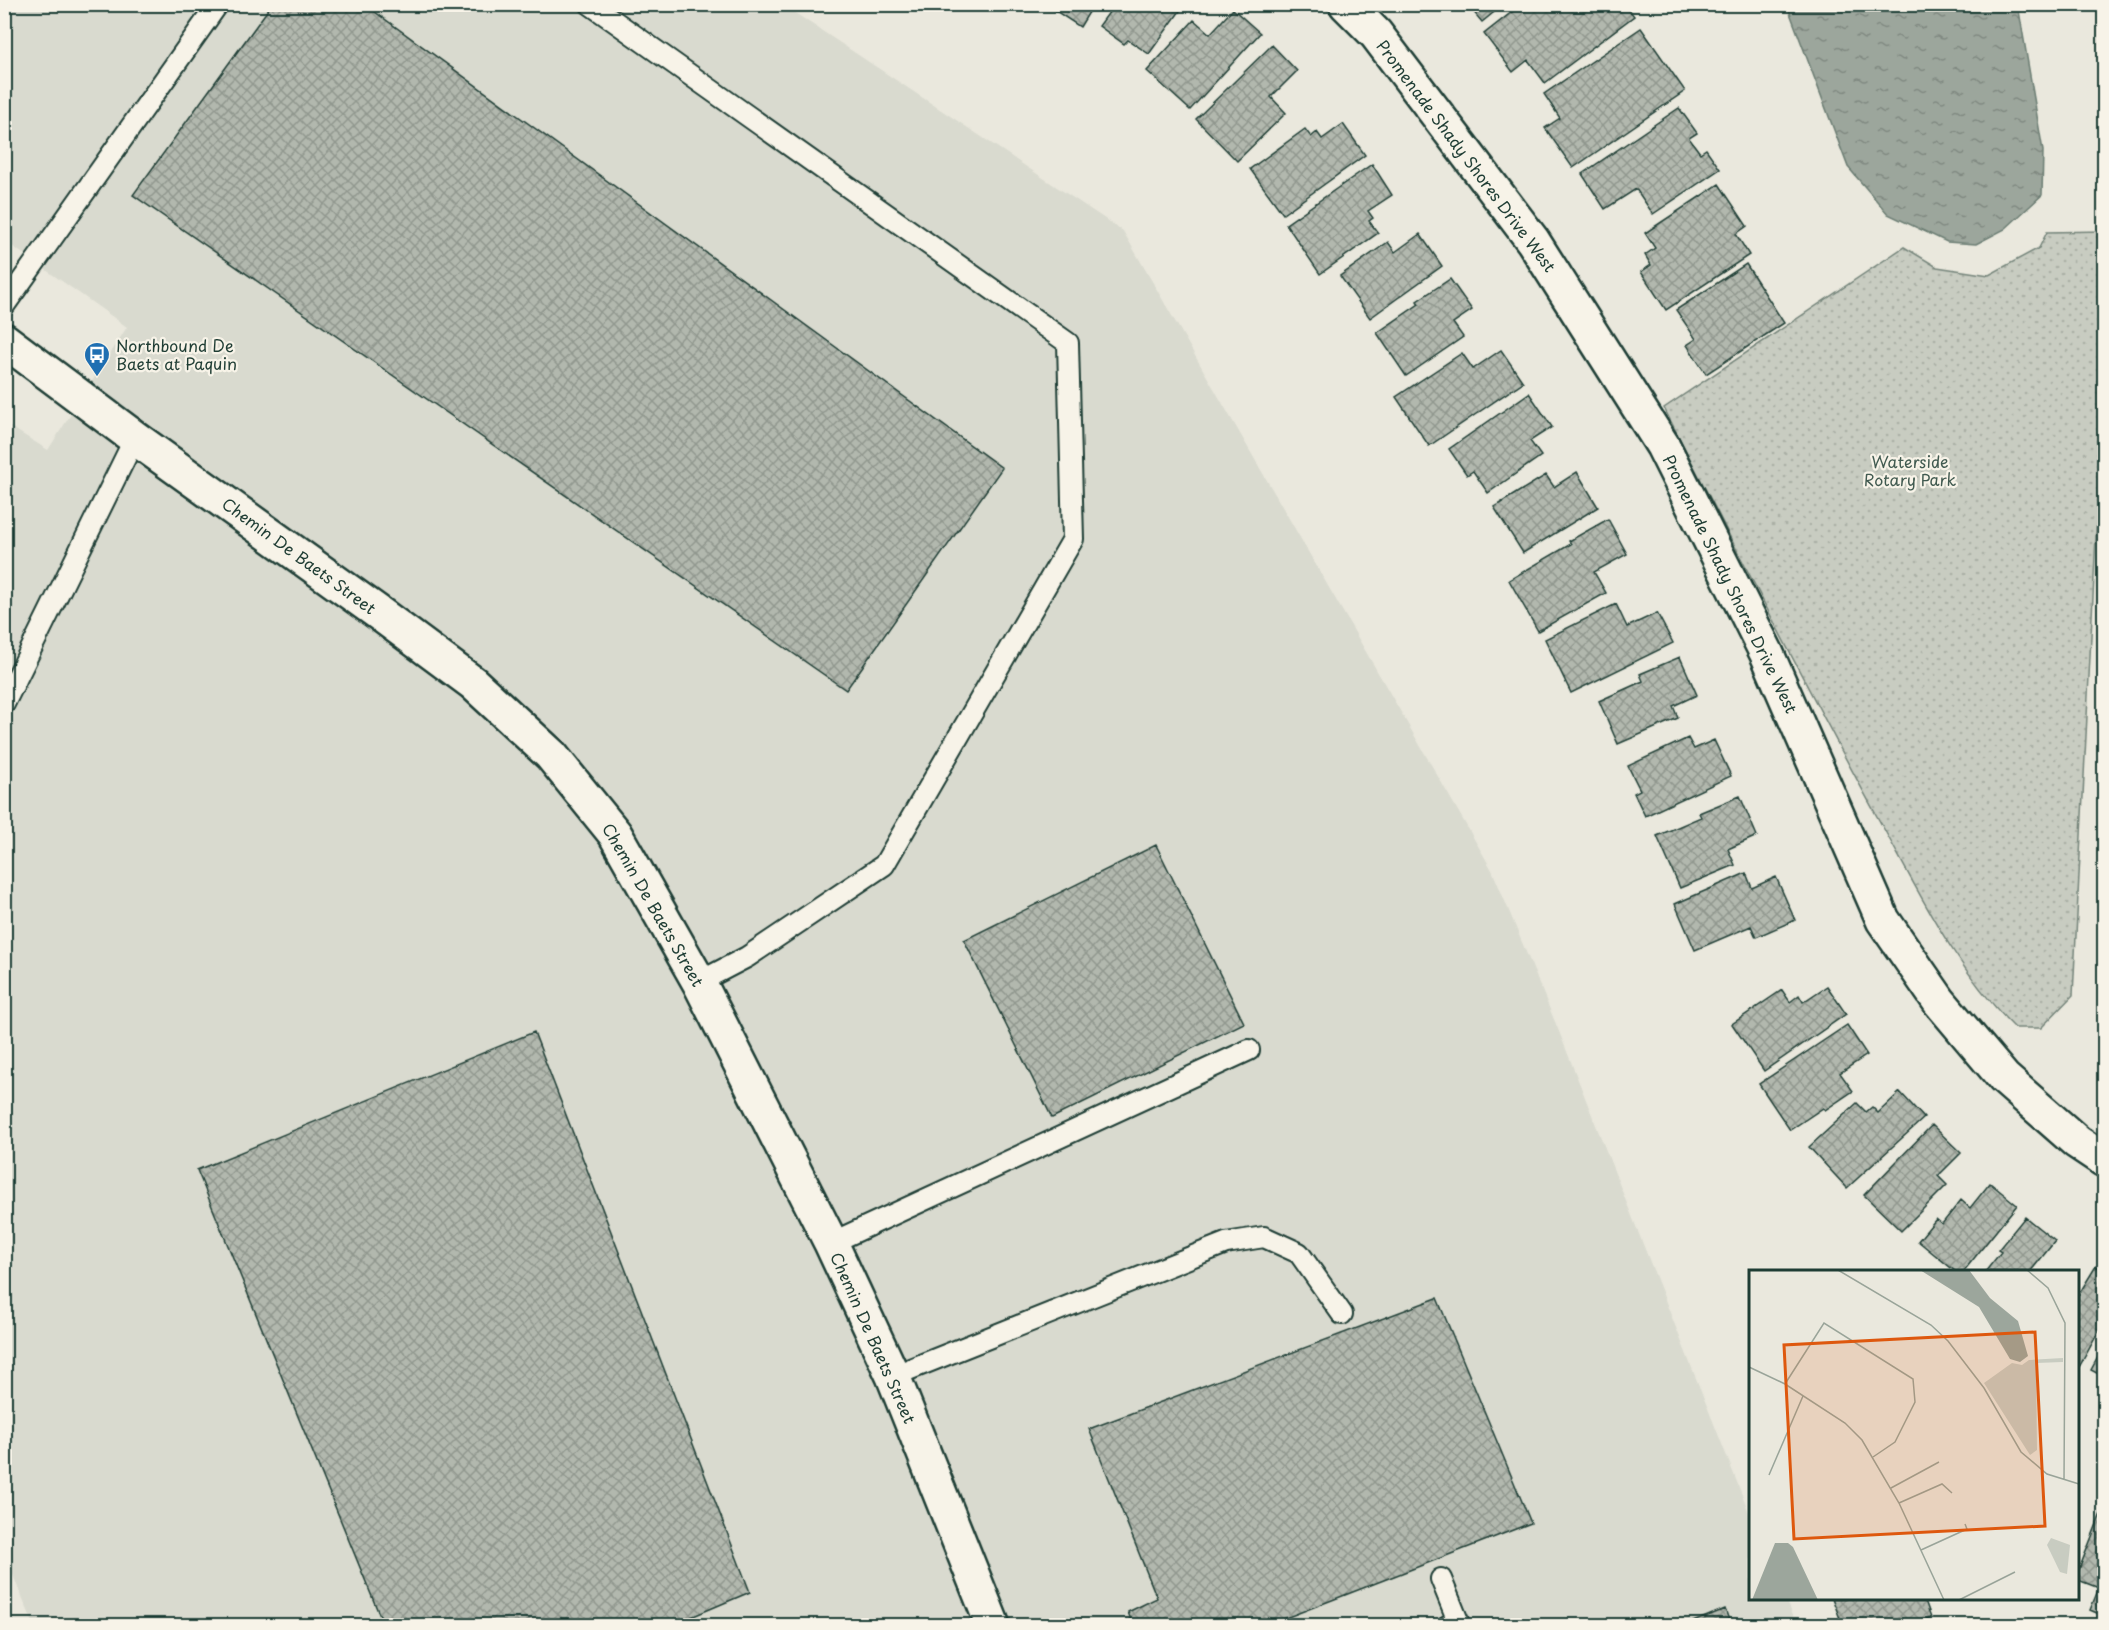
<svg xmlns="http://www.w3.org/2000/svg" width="2109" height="1630" font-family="'Playpen Sans',sans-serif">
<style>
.built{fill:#d9dacf}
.park{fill:url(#park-dots);stroke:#74847a;stroke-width:1.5}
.water{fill:url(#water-ripples);stroke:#6a7c72;stroke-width:1.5}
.building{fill:url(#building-cross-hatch);stroke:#1f3d34;stroke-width:1.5}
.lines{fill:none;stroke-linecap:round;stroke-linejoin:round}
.lane-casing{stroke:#1f3d34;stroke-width:24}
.street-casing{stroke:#1f3d34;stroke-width:38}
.lane{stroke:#f7f3e8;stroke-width:20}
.street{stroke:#f7f3e8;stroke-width:33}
.labels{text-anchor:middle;stroke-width:4.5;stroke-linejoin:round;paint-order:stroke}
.street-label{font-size:16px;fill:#1f3d34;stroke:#f7f3e8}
.poi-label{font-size:16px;fill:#1f3d34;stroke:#f7f3e8;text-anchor:start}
.park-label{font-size:16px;fill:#415a50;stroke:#f7f3e8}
.inset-road{fill:none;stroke:#99a499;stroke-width:1.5}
.view{fill:#de580e;fill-opacity:0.15;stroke:#de580e;stroke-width:3}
.inset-edge{fill:none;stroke:#1f3d34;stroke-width:3}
</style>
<defs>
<pattern id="park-dots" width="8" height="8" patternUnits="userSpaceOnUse" patternTransform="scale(1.5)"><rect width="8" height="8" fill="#c8ccc1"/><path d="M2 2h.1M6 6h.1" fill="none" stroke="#abb0a6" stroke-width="1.8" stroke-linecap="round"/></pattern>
<pattern id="water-ripples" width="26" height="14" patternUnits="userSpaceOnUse" patternTransform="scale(1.5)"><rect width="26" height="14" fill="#9ca69c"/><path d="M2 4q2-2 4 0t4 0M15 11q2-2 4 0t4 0" fill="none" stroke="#7f8880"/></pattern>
<pattern id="building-cross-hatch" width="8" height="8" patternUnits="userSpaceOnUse" patternTransform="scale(1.5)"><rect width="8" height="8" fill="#b2b8ae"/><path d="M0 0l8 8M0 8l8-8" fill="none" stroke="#90978e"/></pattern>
</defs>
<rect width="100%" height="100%" fill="#eae8dd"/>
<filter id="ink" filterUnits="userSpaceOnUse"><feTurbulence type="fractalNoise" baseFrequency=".0167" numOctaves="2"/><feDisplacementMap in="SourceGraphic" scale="12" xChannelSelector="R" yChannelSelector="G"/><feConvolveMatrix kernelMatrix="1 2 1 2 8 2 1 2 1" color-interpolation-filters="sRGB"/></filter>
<g filter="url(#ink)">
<path class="built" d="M5,5H783L1123,231L1492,870L1558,1029L1750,1515V1598L1785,1599L1796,1625H34L4,1554V423L48,450L127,327L5,241Z"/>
<path class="park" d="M2104,231V377L2073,995L2041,1028H2015C1955,969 1919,892 1879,820C1804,684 1735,546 1664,408L1904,247L1937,267L1989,275L2039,248L2047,232Z"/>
<path class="water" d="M1787,5H2018L2043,151L2042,195L2005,229L1976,244L1947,242L1888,214L1848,167Z"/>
<path class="building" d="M272,4H364L1002,468L846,690L133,195Z
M1045,4H1094L1080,27Z
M1115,4H1185L1149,54L1128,40L1124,44L1099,26Z
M1467,4H1504L1482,22Z
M1522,4H1625L1634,16L1545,83L1528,60L1513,72L1484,34Z
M1233,9L1260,33L1190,110L1147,71L1194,20L1210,34Z
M1641,28L1685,91L1573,168L1545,128L1560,118L1544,94Z
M1272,45L1297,71L1271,97L1286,113L1237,161L1196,119Z
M1679,108L1697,133L1689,138L1700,153L1706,149L1720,169L1653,214L1636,189L1605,209L1582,174Z
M1343,124L1365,155L1283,214L1250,169L1305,129L1311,137L1317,132L1322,139Z
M1372,164L1392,195L1368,211L1373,218L1369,221L1378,233L1320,274L1286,224Z
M1719,184L1747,226L1736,234L1749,255L1666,310L1641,272L1651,265L1645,255L1655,248L1645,233Z
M1420,234L1442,266L1370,318L1340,276L1388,242L1395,252Z
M1746,264L1784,323L1706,374L1687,345L1696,339L1676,310Z
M1450,279L1472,310L1453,323L1463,337L1406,376L1377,333L1419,304L1417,301Z
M1501,350L1523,382L1429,446L1396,397L1462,353L1473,369Z
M1529,393L1552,427L1530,441L1541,456L1488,493L1473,471L1467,475L1449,449Z
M1577,472L1598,507L1523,553L1494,507L1546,475L1554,487Z
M1608,519L1627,554L1594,572L1606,593L1538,631L1509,580L1571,544L1569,541Z
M1616,604L1627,627L1657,613L1673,643L1571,693L1545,639Z
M1680,657L1697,695L1673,706L1678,718L1618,744L1599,701L1643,681L1640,674Z
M1688,738L1694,749L1714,740L1731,776L1645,816L1634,793L1640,790L1628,766Z
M1740,796L1757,836L1728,849L1735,865L1680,888L1657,836L1701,817L1699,813Z
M1156,845L1244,1023L1052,1118L964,940Z
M1746,873L1752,888L1776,877L1795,920L1756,937L1751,926L1695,950L1675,904Z
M1827,986L1846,1014L1764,1071L1732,1024L1782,990L1790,1002L1799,995L1803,1002Z
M1847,1025L1867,1055L1840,1073L1853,1091L1825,1110L1823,1108L1790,1130L1759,1084Z
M534,1032L750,1592L670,1626H384L197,1170Z
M1900,1092L1924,1118L1847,1188L1809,1147L1857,1103L1866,1112L1872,1107L1878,1113Z
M1932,1125L1961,1153L1938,1176L1947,1185L1901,1231L1864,1195Z
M1990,1183L2017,1205L1963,1272H1956L1918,1241L1936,1219L1942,1224L1961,1200L1970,1208Z
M2025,1217L2055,1241L2030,1272H1985L2001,1252L1998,1250Z
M2096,1266L2104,1271V1322L2078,1369V1293L2079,1294Z
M1437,1298L1531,1523L1265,1626H1133L1128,1612L1157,1598L1089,1429Z
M2104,1346V1377L2091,1370Z
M2104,1506V1616L2090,1610L2099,1588L2078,1580V1572Z
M1832,1598H1924L1931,1617L1911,1626H1843Z
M1725,1609L1731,1626H1683Z"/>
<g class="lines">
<defs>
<path id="lane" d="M590,4L1068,343L1073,539L884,865L747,957L699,982
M4,306L218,4
M4,704L135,438
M831,1243L1249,1050
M893,1376L1226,1243L1264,1237L1299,1253L1342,1314
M1441,1579L1458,1621L1447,1626"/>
<path id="street" d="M1346,4L1376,34L1533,241L1663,446L1767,654L1883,920L1939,1001L2004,1078L2077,1142L2104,1160
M4,340L135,438L376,611L473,683L551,755L615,834L699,982L831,1243L893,1376L993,1626"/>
</defs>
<use href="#lane" class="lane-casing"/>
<use href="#street" class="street-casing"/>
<use href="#lane" class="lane"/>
<use href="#street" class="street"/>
</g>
</g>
<defs>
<symbol id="bus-pin" viewBox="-11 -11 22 30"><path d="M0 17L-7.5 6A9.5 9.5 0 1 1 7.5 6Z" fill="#1f6fb2" stroke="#f7f3e8"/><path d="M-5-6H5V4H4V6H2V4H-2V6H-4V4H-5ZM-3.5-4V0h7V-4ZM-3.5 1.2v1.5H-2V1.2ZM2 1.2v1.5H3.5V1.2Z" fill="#fff"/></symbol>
</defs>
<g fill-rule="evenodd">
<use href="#bus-pin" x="82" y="340" width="30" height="40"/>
</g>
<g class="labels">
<g class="street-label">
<text transform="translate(1466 156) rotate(53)" y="6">Promenade Shady Shores Drive West</text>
<text transform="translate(299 556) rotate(36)" y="6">Chemin De Baets Street</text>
<text transform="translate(1730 584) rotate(64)" y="6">Promenade Shady Shores Drive West</text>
<text transform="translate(653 905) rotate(60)" y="6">Chemin De Baets Street</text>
<text transform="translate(873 1338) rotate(66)" y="6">Chemin De Baets Street</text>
</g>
<g class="poi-label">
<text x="116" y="352">Northbound De<tspan x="116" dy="18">Baets at Paquin</tspan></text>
</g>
<g class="park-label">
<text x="1910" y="468">Waterside<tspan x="1910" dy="18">Rotary Park</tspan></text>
</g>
</g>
<g transform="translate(1749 1270)">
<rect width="330" height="330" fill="#eae8dd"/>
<path d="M302,268L321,275L318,304L311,302L298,275Z" fill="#c8ccc1"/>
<path d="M314,88V92L287,93L288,180L281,185L235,113L263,93L273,95L280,90Z" fill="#c8ccc1"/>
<path d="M171,0H220L241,28L269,51L279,86L271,92L261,89L230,37ZM26,273H39L44,277L69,330H3Z" fill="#9ca69c"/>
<path class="inset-road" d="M89,0L182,55L199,71L235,118L272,182L298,204L330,214M278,0L299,18L316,53L315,210M0,97L36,114L96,153L113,170L150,233L195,330M36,114L75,53L164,109L166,132L146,172L124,187M20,205L54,126M142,218L190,192M150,233L193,214L203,223M172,280L218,259L216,254M210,330L266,302"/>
<path class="view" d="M286,62L296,256L45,269L35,75Z"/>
<rect width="330" height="330" class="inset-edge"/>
</g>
<rect width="2109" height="1630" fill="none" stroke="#f7f3e8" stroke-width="24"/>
<rect x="12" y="12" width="2085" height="1606" fill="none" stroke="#1f3d34" stroke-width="2" filter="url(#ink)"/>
</svg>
